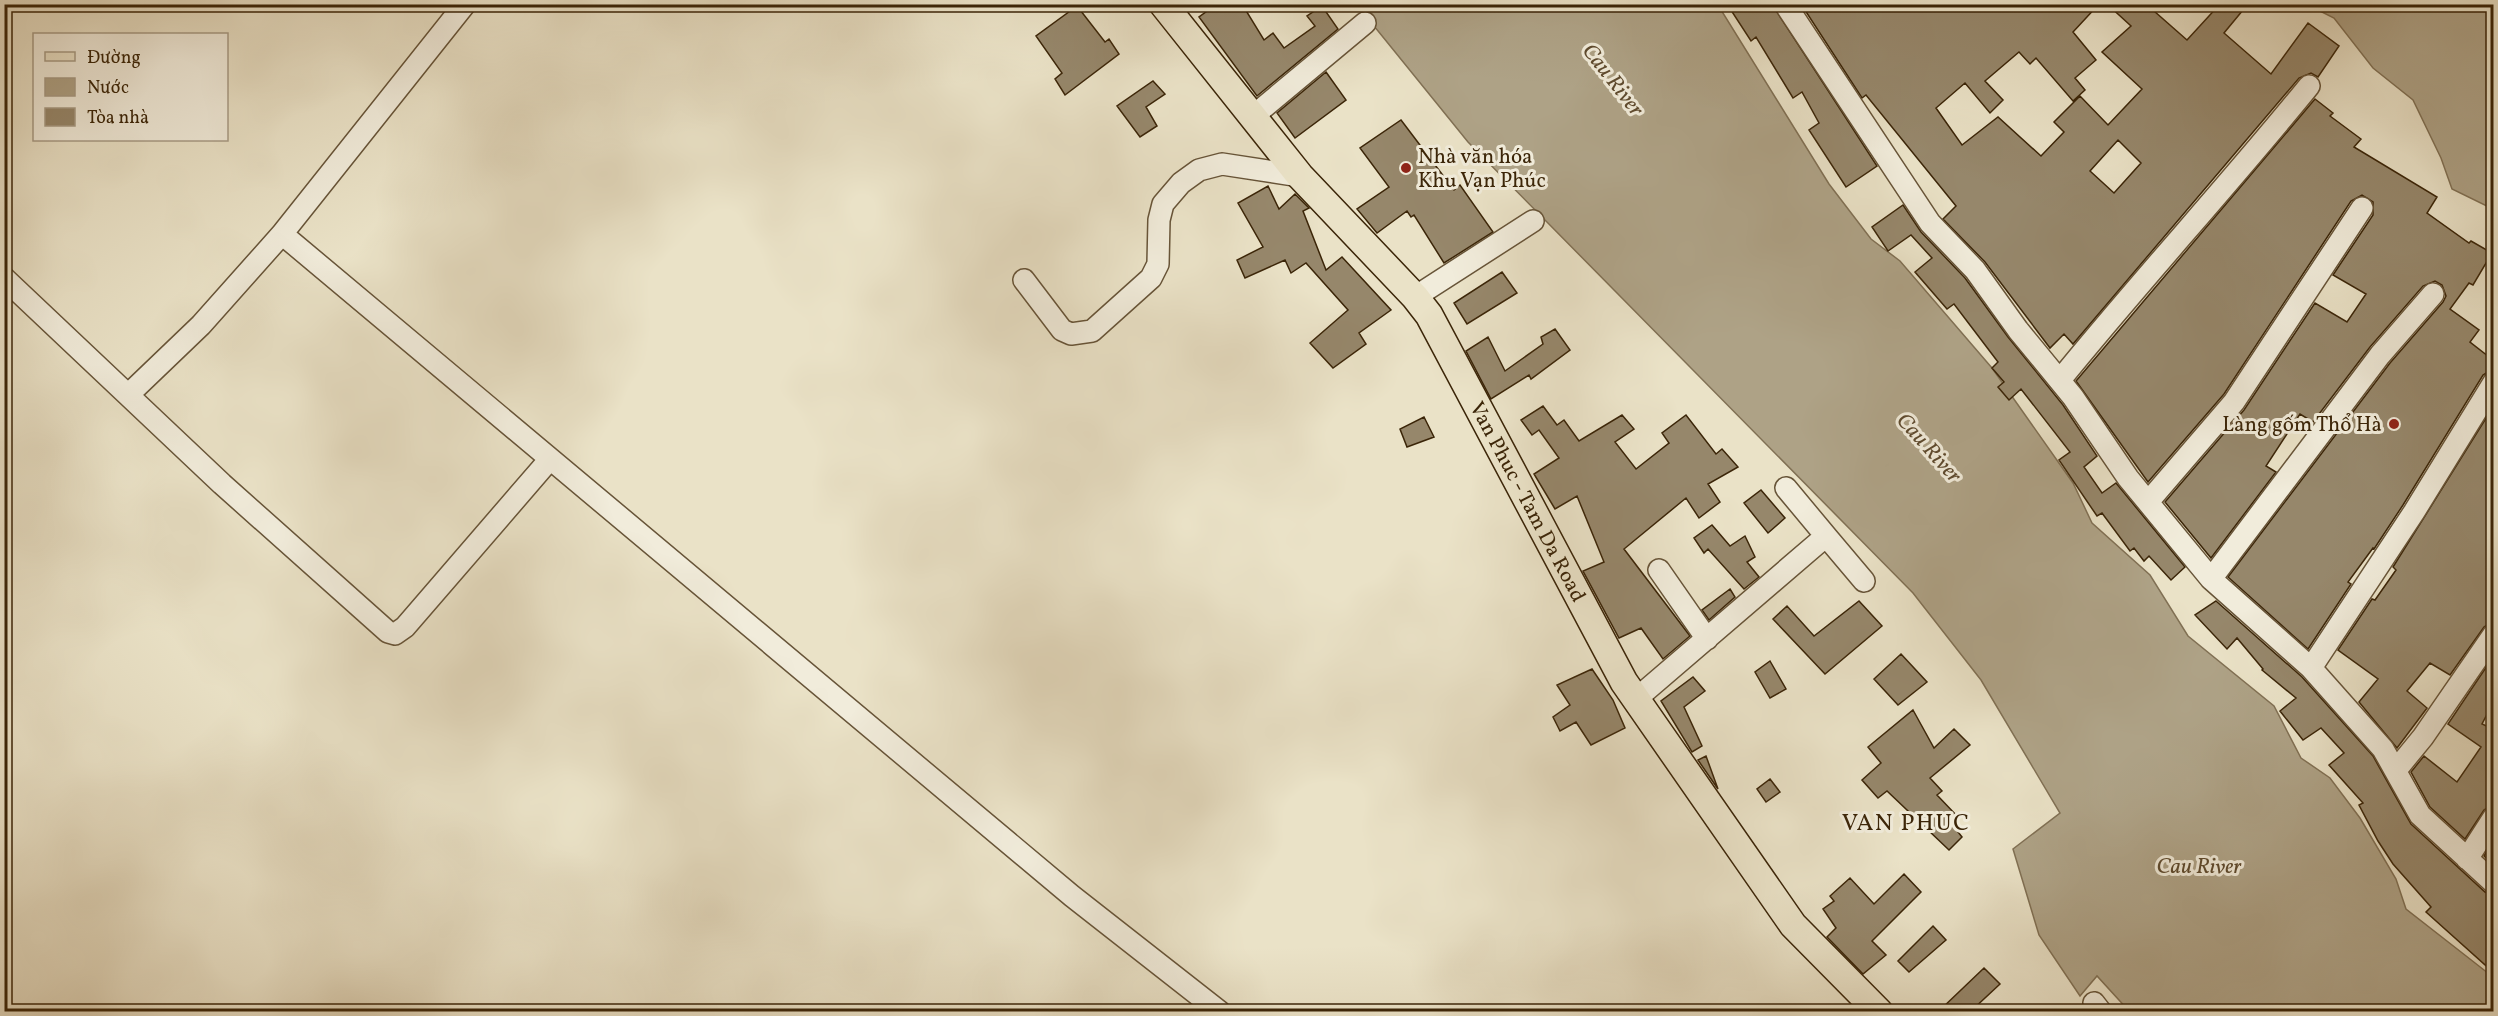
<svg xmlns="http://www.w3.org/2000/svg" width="2498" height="1016" font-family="Vollkorn,serif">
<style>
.water{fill:#aea286;stroke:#807054;stroke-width:1.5}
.building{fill:#96876b;stroke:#3b2508;stroke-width:1.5;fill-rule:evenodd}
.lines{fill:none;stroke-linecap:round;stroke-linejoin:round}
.minor-casing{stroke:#675438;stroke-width:24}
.major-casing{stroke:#3b2508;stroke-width:30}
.minor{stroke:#f1ecdb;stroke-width:21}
.major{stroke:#eae2c7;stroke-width:27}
.poi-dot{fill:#8f2418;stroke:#f1ecdb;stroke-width:2}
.labels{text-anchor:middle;stroke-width:6;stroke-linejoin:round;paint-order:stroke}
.poi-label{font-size:21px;fill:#3b2508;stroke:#f1ecdb;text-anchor:start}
.street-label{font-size:21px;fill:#3b2508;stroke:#f1ecdb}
.water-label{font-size:22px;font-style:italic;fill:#5e4a2e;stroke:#f1ecdb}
.quarter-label{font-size:24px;letter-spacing:1.5px;fill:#3b2508;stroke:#f1ecdb}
</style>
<rect width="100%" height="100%" fill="#eae2c7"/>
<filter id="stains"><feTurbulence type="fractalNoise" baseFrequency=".00333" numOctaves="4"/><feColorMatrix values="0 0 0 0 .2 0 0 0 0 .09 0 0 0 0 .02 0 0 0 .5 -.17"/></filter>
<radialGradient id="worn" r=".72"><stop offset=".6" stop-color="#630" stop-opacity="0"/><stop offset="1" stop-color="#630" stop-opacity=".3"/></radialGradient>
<path class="water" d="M1357,5H1718L1829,184L1871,239L1900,261L1992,368L2073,483L2092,523L2150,575L2188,636L2274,706L2301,758L2330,778L2360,818L2396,879L2406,909L2493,977V1011H2129L2097,976L2080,996L2039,935L2013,849L2060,813L1981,680L1913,593L1468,142Z
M2308,5H2493V218L2489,207L2452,189L2441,158L2413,100L2373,68L2334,18Z"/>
<path class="building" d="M1217,4H1242L1264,40L1273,33L1284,48L1315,26L1307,16L1322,6L1338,29L1257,96L1199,17Z
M1727,4H1772L1877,166L1846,187L1809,130L1819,123L1802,92L1793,98L1756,37L1751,41Z
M1801,4H2099L2073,32L2096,60L2075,78L2085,90L2073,101L2036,58L2030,64L2019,52L1985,81L2003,100L1990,113L1965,83L1936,108L1962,145L1998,117L2041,156L2064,132L2054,122L2080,96L2108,125L2142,89L2102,52L2131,26L2107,4H2146L2187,40L2220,4H2248L2224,33L2271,74L2308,23L2339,46L2318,77L2311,73L2299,78L2073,344L2064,334L2050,348L1985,262L1943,219L1956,206L1866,95L1862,98ZM2118,140L2141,163L2114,193L2090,171Z
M1077,6L1105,42L1109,39L1119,54L1065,95L1055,79L1062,73L1036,36Z
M1326,72L1346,100L1295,138L1277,113Z
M1153,81L1165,94L1146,107L1157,126L1140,137L1117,106Z
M2315,99L2333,113L2330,116L2361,139L2354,147L2437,197L2427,213L2469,243L2471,241L2492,253L2473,285L2469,283L2450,309L2479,330L2470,342L2493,360V369L2483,375L2403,505L2374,549L2373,548L2348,582L2351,584L2308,649L2228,577L2390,363L2443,302L2446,296L2442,285L2435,281L2423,286L2370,347L2313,422L2300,414L2266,466L2276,472L2211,558L2165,502L2244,410L2315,303L2347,322L2366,294L2333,275L2373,215V202L2362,195L2351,201L2224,394L2148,482L2076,381Z
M1401,120L1454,190L1460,185L1493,232L1444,263L1414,215L1411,217L1407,211L1377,233L1357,209L1389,187L1360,148Z
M1268,186L1279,209L1295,194L1309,208L1303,211L1326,270L1342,257L1391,310L1359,333L1366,344L1333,368L1310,343L1348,310L1306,263L1291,273L1285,260L1245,278L1237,260L1263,247L1238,203Z
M1903,205L1921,232L1965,278L2008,337L2063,405L2097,456L2084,467L2102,493L2116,483L2185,567L2171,580L2149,556L2144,561L2134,548L2130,551L2102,513L2097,516L2059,460L2070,452L2021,389L2009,400L1998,387L2004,382L1992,368L1998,362L1954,304L1947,309L1915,272L1932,258L1911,235L1888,251L1872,227Z
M1502,272L1517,293L1467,324L1454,303Z
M1555,329L1570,350L1531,379L1529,375L1491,399L1466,351L1488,337L1505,371L1543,344L1541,337Z
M1543,406L1557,425L1564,420L1579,441L1622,415L1634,429L1615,442L1636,469L1669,443L1662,433L1686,415L1716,454L1722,449L1738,467L1708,484L1720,502L1699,518L1686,498L1624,549L1690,636L1663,659L1641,628L1619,638L1583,571L1604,562L1577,496L1555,509L1534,474L1559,458L1539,430L1532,435L1521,420Z
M2493,407V621L2484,627L2450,675L2430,663L2407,691L2427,708L2397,748L2359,702L2378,679L2338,650L2372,599L2375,600L2396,570L2393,567Z
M1424,417L1434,437L1407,447L1400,429Z
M1761,490L1785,518L1768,533L1744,503Z
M1712,525L1730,546L1745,536L1755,557L1747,562L1759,577L1744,589L1708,549L1704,553L1694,538Z
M1730,589L1735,597L1709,620L1702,610Z
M1859,601L1882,626L1825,674L1773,619L1787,606L1814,636Z
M2216,601L2302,677L2373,756L2411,824L2485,892L2493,895V972L2426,912L2431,907L2393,864L2378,841L2359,805L2363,803L2329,765L2344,753L2321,728L2303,740L2280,711L2296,698L2262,670L2263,669L2237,638L2227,649L2195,615Z
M1901,654L1927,682L1898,705L1874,679Z
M2493,657V703L2482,724L2493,729V804L2484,810L2465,839L2430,807L2411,772L2424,756L2457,782L2481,747L2448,724Z
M1770,661L1786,689L1770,698L1755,672Z
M1592,669L1613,700L1625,728L1591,745L1576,722L1560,731L1553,717L1570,705L1557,685Z
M1693,677L1705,691L1684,707L1702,746L1692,752L1661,701Z
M1913,710L1934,748L1954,729L1970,745L1930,778L1942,791L1937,795L1959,818L1954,827L1962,837L1949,850L1887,791L1878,798L1862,780L1881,763L1868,747Z
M1706,756L1718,789L1698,760Z
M1770,779L1780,792L1766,802L1757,789Z
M2493,841V865L2484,856Z
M1904,874L1921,892L1872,941L1886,955L1863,974L1827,937L1836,928L1823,909L1834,901L1830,896L1850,878L1874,904Z
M1933,926L1946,940L1909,972L1898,961Z
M1984,968L2000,984L1971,1011H1939Z"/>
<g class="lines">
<defs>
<path id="minor" d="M465,4L282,234L1072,896L1220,1012
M1785,4L1930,223L1975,270L2018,330L2073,397L2128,478L2211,579L2311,668
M1252,117L1365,23
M4,278L222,484L388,632L395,634L405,627L550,459
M1024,280L1062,330L1071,334L1092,331L1151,278L1158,264L1159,220L1163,204L1181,183L1199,170L1222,164L1300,176
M1415,297L1533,221
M2060,380C2141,280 2228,186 2309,86
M2494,382L2414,512L2311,668L2383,749L2420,815L2494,883
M128,395L201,325L282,234
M2148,502L2234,402L2362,208
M1826,536L1864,581
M1659,570L1707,639
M2211,579L2380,355L2433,294
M1636,699L1826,536L1786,488
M2396,770L2423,737L2494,634
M2467,859L2494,817
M2094,1003L2101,1012"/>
<g id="major">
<path id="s1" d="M1163,4L1300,176L1415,297L1429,315L1624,682L1793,925L1879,1012"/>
</g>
</defs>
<use href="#minor" class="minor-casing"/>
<use href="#major" class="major-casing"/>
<use href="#minor" class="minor"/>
<use href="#major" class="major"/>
</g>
<g class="poi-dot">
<circle cx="1406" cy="168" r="6"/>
<circle cx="2394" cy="424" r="6"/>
</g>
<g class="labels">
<g class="poi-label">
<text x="1418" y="163">Nhà văn hóa<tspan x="1418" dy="24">Khu Vạn Phúc</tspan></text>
<text x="2382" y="431" text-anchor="end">Làng gốm Thổ Hà</text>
</g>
<g class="street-label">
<text dy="7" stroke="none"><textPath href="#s1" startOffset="621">Van Phuc - Tam Da Road</textPath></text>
</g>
<g class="water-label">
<text transform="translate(1614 79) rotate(52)" y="8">Cau River</text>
<text transform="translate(1930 447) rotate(48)" y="8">Cau River</text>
<text x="2199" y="873">Cau River</text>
</g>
<g class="quarter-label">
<text x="1906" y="830">VAN PHUC</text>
</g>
</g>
<rect width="2498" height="1016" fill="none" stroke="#eae2c7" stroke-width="24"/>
<rect x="6" y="6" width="2486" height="1004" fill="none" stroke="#3b2508" stroke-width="3"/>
<rect x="12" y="12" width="2474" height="992" fill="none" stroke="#3b2508" stroke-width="1.5"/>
<rect x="33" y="33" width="195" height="108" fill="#f1ecdb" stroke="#a89c87" stroke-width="1.5"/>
<rect x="45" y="52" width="30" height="9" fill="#eae2c7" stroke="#a89c87" stroke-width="1.5"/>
<text x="87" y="63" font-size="18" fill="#3b2508">Đường</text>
<rect x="45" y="78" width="30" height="18" fill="#aea286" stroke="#a89c87" stroke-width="1.5"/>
<text x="87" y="93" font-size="18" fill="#3b2508">Nước</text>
<rect x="45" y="108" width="30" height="18" fill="#96876b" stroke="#a89c87" stroke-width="1.5"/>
<text x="87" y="123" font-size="18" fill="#3b2508">Tòa nhà</text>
<rect width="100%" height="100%" filter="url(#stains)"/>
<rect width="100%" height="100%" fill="url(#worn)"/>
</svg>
